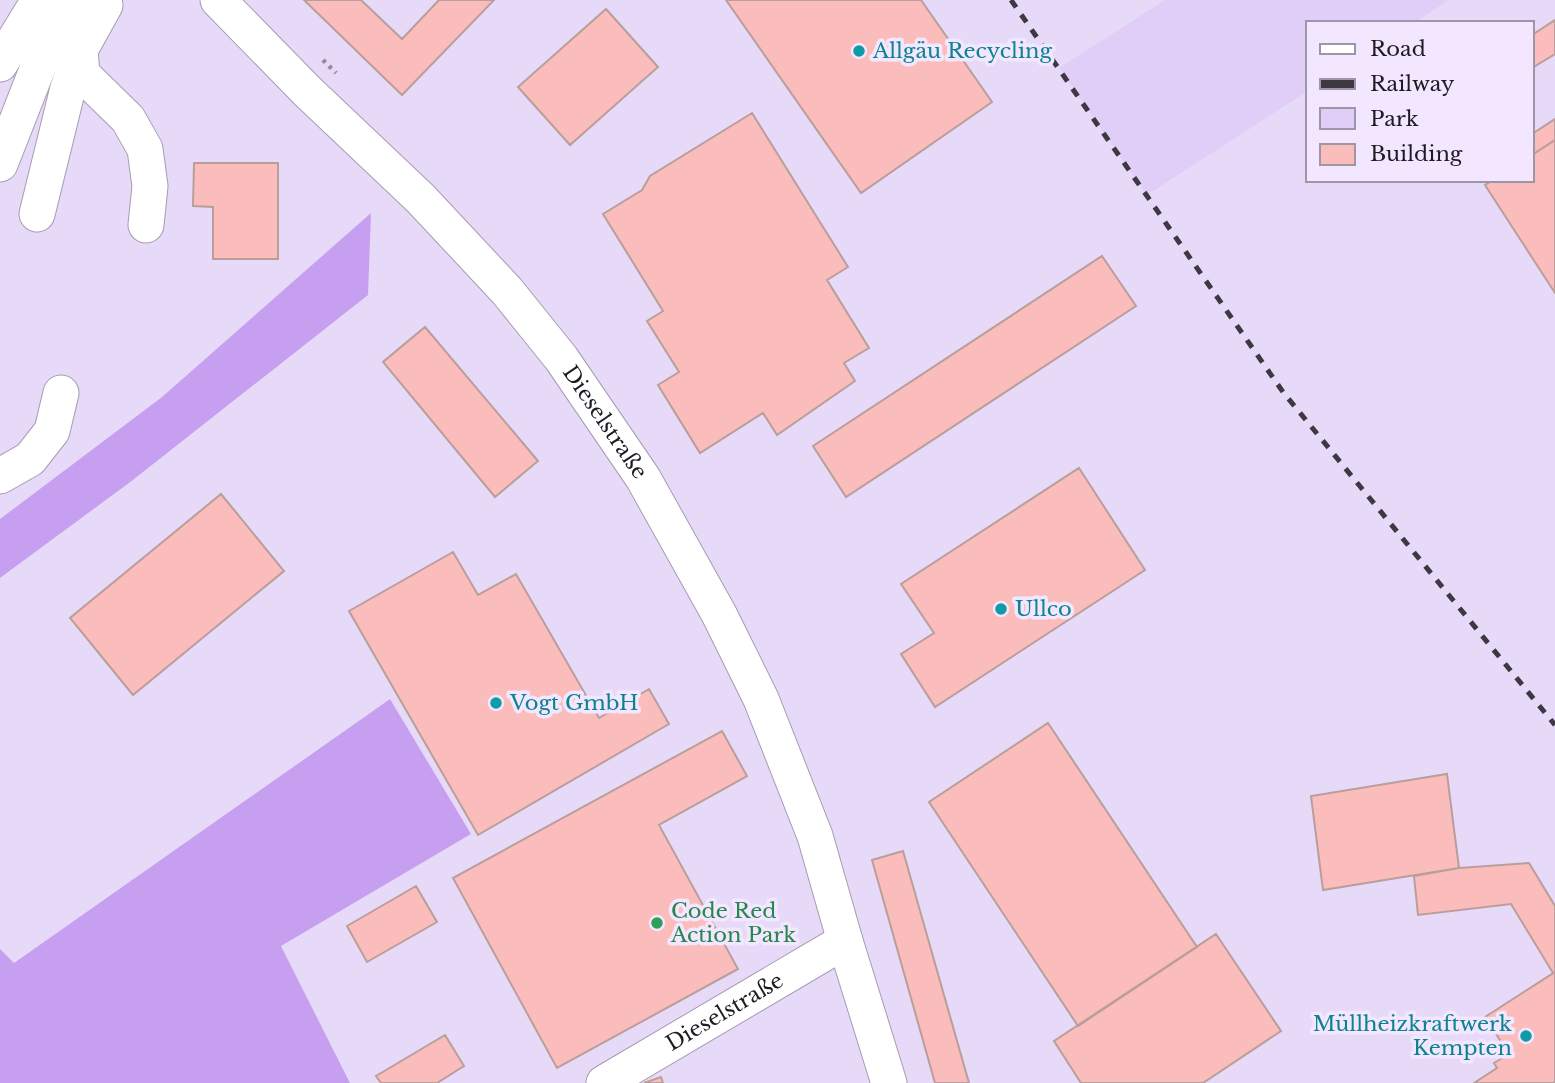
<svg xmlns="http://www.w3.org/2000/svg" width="1555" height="1083" font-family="'Libre Baskerville',serif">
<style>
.built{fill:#e7daf8;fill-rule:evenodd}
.green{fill:#e1cef8}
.forest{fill:#c79ff1}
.building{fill:#fbbdbb;stroke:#b99e9c;stroke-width:2}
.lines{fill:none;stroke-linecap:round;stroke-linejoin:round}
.minor-casing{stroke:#a69cb1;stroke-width:37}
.path{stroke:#938c9c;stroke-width:4.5;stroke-dasharray:3.5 5;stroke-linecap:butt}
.minor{stroke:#fff;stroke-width:35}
.rail{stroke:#3d3842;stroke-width:5;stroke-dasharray:9 9;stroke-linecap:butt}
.culture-dot{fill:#0f9aa8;stroke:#f2e7ff;stroke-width:2.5}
.leisure-dot{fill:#2e9e5b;stroke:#f2e7ff;stroke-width:2.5}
.labels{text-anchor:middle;stroke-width:7;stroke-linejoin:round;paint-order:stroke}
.culture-label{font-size:21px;fill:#0d838f;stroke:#f2e7ff;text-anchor:start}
.street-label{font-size:21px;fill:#1f1b23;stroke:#f2e7ff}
.leisure-label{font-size:21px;fill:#27864d;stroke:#f2e7ff;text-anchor:start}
</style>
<rect width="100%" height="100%" fill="#f2e7ff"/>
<path class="built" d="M0,0H1555V1083H350L281,946L471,834L390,699L13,964L0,949V578L129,483L371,214L162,397L0,519ZM1308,23H1532V180H1308Z"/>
<path class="green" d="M1165,0H1449L1414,23H1308V91L1147,195L1059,68Z"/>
<path class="forest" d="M371,213L368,295L129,483L0,578V519L162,397Z
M390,699L471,834L281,946L350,1083H0V949L14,963Z"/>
<path class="building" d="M304,0H361L402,39L439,0H494L402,95Z
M726,0H921L992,102L861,193Z
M606,9L658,67L570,145L518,87Z
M1555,20V54L1532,68V35Z
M752,113L848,267L827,280L869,348L844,363L855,381L777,435L763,413L700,453L658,385L679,372L647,321L663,311L603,214L642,190L650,176Z
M1555,119V140L1532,155V134Z
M1555,140V293L1485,185L1493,180H1532V155Z
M194,163H278V259H213V207L193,206Z
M1102,256L1136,306L846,497L813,446Z
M425,327L538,461L495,497L383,362Z
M1079,468L1145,570L935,707L901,654L934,633L901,584Z
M221,494L284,571L133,695L70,618Z
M453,552L478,595L516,574L599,718L649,689L669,724L478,835L349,611Z
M1048,723L1197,947L1078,1026L929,802Z
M722,731L747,776L659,825L738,969L557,1068L453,878Z
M1447,774L1459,868L1323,890L1311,796Z
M903,851L969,1083H935L872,860Z
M1529,863L1555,906V972L1553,973L1511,904L1418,915L1414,876L1459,868Z
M416,886L437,922L367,962L347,926Z
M1216,934L1281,1031L1203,1083H1081L1054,1041Z
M1555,972V1083H1474L1497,1068L1494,1063L1509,1054L1485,1017Z
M445,1035L464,1066L437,1083H381L376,1076Z
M661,1077L663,1083H644Z"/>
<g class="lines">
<defs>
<g id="minor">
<path id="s1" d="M218,0L307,91L421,199L507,291L561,358L643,478L719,614L761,699L815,836L845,941L889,1083"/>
<path d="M105,5L80,50L82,74L128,119L145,149L150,186L146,225"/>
<path d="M0,64L39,0"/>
<path d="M0,164L51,34L72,0"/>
<path d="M37,214L68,88L80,50"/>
<path d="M0,476L30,459L52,431L61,393"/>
<path id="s2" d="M604,1083L845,941"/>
</g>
</defs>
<use href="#minor" class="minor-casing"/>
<path class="path" d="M323,60L336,73"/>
<use href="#minor" class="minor"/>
<path class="rail" d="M1011,0L1283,392L1555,725"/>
</g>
<g class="culture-dot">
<circle cx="859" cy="51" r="7"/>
<circle cx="1001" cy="609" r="7"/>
<circle cx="496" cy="703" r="7"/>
<circle cx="1526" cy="1036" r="7"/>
</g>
<circle class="leisure-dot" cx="657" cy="923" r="7"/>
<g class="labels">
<g class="culture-label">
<text x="873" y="58">Allgäu Recycling</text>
<text x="1015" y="616">Ullco</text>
<text x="510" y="710">Vogt GmbH</text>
<text x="1512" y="1031" text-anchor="end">Müllheizkraftwerk<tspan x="1512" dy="24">Kempten</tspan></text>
</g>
<g class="street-label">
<text dy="7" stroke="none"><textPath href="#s1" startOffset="574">Dieselstraße</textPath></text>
<text dy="7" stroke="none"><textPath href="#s2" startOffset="140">Dieselstraße</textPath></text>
</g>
<g class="leisure-label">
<text x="671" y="918">Code Red<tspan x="671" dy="24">Action Park</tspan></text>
</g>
</g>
<rect x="1306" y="21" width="228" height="161" fill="#f2e7ff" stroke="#9e95a7" stroke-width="2"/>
<rect x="1320" y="44" width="35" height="10" fill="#ffffff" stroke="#9e95a7" stroke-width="2"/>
<text x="1370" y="56" font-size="21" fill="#1f1b23">Road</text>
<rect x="1320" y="79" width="35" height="10" fill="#3d3842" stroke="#9e95a7" stroke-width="2"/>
<text x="1370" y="91" font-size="21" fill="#1f1b23">Railway</text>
<rect x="1320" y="108" width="35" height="21" fill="#e1cef8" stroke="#9e95a7" stroke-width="2"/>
<text x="1370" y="126" font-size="21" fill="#1f1b23">Park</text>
<rect x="1320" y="144" width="35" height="21" fill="#fbbdbb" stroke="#9e95a7" stroke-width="2"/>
<text x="1370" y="161" font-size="21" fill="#1f1b23">Building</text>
</svg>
